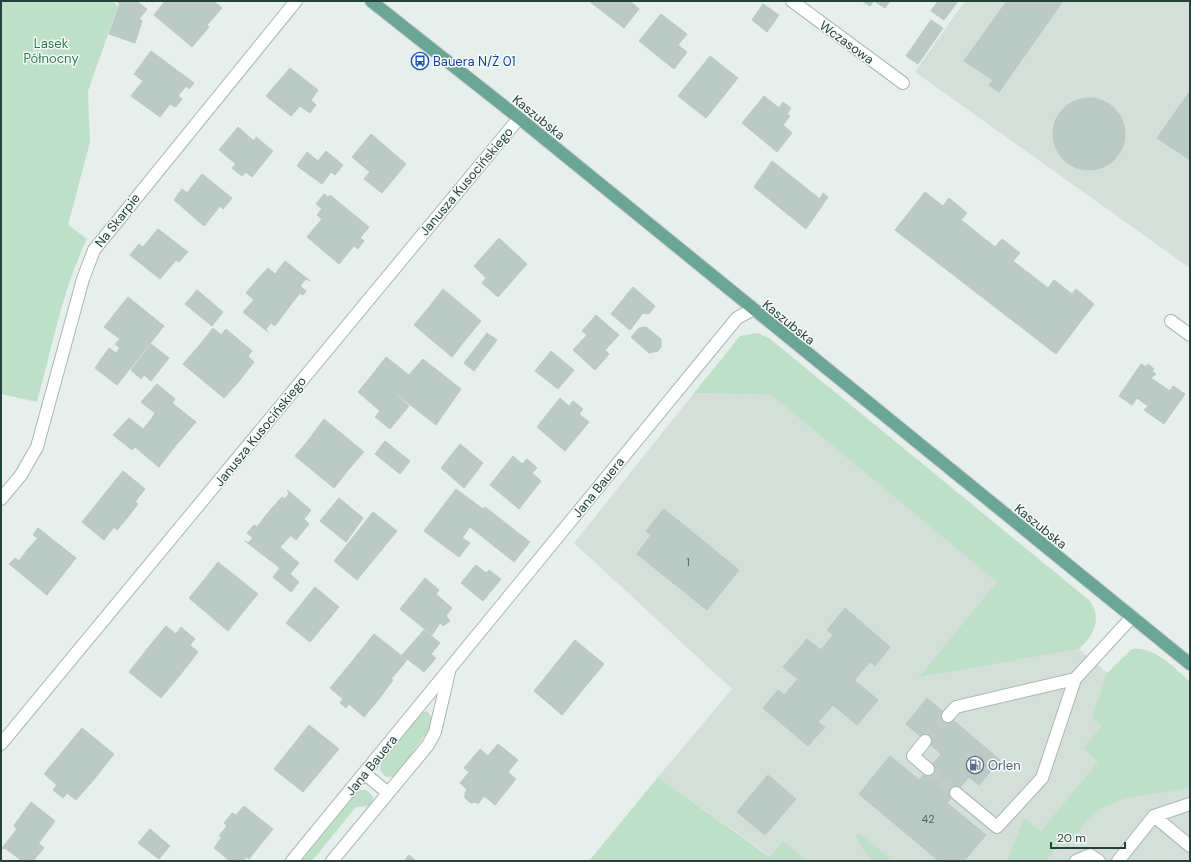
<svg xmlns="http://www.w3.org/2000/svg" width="1191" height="862" font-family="'DM Sans',sans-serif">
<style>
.built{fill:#d4dfda}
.green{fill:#bfe0c8}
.building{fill:#bbcac4;stroke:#b8c9c2}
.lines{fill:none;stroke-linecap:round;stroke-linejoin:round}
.minor-tunnel{stroke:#bfccc8;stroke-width:12;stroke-dasharray:12 6;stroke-linecap:butt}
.minor-casing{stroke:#a8b8b2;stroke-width:14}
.major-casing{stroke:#c2cac8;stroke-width:14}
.minor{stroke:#fff;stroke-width:12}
.major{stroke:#6aa596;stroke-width:12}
.labels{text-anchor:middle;stroke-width:3;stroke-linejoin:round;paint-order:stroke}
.number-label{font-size:11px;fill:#4a645c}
.street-label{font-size:13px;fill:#24423a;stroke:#f7fbf9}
.park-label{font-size:13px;fill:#2d7a4b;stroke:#f7fbf9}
.transit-label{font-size:13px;fill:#164399;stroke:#f7fbf9;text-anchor:start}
.service-label{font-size:13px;fill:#4e5e75;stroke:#f7fbf9;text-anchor:start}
</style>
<rect width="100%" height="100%" fill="#e6efeb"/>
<path class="built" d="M965,1H1190V268L915,72Z
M694,393L771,395L1190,741V861H777L658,777L732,689L574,543Z"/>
<path class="green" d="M1,1H112L118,6L88,91L90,142L68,225L87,239C62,290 52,348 37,402L1,394Z
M758,333L769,338L1090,601C1102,619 1094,635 1079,649L919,677L997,582L771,395L694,393L740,336Z
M1132,649C1156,647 1173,667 1190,682V786L1181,790C1155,794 1120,795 1098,811C1085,820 1075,837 1066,849L1060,844L1046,861H1005L1009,856L1024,818L1041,831L1098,762L1083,748L1102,726L1092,718L1107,673Z
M427,711L432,718L431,727L397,774L393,777H386L380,770L382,760L420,713Z
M658,777L770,857L783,841L807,861H589Z
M361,790H366L372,795L373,799L370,806L356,807L312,861H301L357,792Z
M858,834L863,836L893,861H873L861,847L856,836Z"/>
<path class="building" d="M116,1H136L147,9L139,19Z
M165,1H213L222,8L207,25L209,27L192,47L154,15Z
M589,1H630L639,9L624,28Z
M862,1H874L870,6Z
M874,1H890L885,8Z
M938,1H958L944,20L931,11Z
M1007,1H1063L999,92L989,85L993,80L964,61Z
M120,3L142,21L135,43L109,34Z
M763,4L779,15L767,32L752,20Z
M661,14L687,34L678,45L687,52L674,69L639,41Z
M931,20L943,28L918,64L906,56Z
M151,51L194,83L189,89L186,86L178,96L182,99L176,107L170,104L160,117L131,96L143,81L134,74Z
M710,56L738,78L706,118L678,96Z
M290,68L318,90L311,100L316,105L310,113L300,106L291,116L266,96Z
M1190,91V160L1157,138Z
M764,96L779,108L783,102L791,108L787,114L790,116L783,125L792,133L777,152L742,123Z
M1053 134a36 36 0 1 1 72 0a36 36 0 1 1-72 0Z
M238,127L254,141L256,137L273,151L252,177L246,172L242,176L232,168L236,164L219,150Z
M371,134L406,164L382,193L364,179L370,172L352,157Z
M326,151L343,165L335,175L331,172L322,184L297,166L307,152L318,161Z
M772,161L820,199L823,193L828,197L806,229L754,187Z
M202,174L232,198L223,209L220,206L204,226L174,200L182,189L187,193Z
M925,192L943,206L949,198L967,213L961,220L995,247L1002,239L1020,253L1013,261L1048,288L1054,280L1072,294L1076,289L1094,304L1056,354L895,230Z
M324,194L328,197L330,195L369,227L360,238L364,241L358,249L317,215L322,209L316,204Z
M322,219L354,246L339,264L307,237Z
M158,229L188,252L179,262L176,260L160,279L130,255L139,244L143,247Z
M499,238L527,264L498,297L482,283L486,278L474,266Z
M285,261L310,281L306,279L300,286L306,291L303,295L300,293L289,307L256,281L268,268L275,274Z
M256,281L289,307L275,326L271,323L266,329L268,332L243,312L254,300L246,293Z
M633,287L655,306L649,314L643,313L630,330L611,314Z
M443,289L481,321L466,339L429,307Z
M197,290L223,312L212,326L185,304Z
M128,297L164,326L117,385L95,368L109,348L116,353L120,348L115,344L120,339L104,327Z
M429,307L466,339L452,357L414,325Z
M596,315L619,335L605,350L609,354L595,370L573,350L587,335L582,331Z
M646,327L661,339V347L658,351L649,353L631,337L639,328Z
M213,328L221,335L226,329L252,351L248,356L254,362L240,380L198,347Z
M487,333L497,340L474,371L464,363Z
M151,344L169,358L151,381L144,375L141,379L131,370Z
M198,347L240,380L224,398L183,364Z
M551,351L574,370L558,389L535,371Z
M386,357L409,375L423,359L461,389L436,425L372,375Z
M1141,364L1146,367L1148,364L1154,369L1152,371L1156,374L1151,378L1170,391L1173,386L1185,394L1164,424L1144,410L1148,406L1137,398L1132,405L1119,396Z
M372,375L409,406L390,429L375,417L380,411L358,392Z
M157,384L175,399L172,403L196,422L177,444L150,421L155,413L141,402Z
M560,398L569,406L573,401L583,409L579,414L589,422L565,451L537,427Z
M129,418L143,429L150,421L177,444L159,467L135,447L132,450L113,435Z
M324,419L364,452L349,469L310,438Z
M310,438L349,469L334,488L295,456Z
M385,441L410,461L400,474L375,454Z
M460,444L483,463L464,488L441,468Z
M513,456L522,464L527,459L537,468L532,473L541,481L519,509L490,485Z
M123,471L145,489L135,502L138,504L128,517L102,497Z
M456,489L483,509L462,538L470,543L459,557L424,531Z
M287,490L311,510L304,519L309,524L296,540L266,515L282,497L285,499L289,493Z
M102,497L128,517L117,530L114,527L104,540L82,522Z
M339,498L363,518L346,542L320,521Z
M485,507L530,542L514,562L470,527Z
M664,509L739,570L707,610L637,554L651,535L646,531Z
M373,512L397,531L357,580L334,561Z
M266,515L291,535L280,547L299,563L290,574L299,582L291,592L273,577L280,568L245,541L248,543L253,538L247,533L254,525L257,527Z
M38,528L76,558L61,577L28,549L38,538L33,535Z
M28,549L61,577L47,595L9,564L15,558L19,561Z
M218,562L258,594L243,612L204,580Z
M476,565L486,573L489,570L501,579L483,601L461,583Z
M425,578L439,590L436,594L452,608L446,616L450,621L443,626L440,623L432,635L400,609Z
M204,580L243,612L228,631L189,598Z
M315,587L339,607L310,642L286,623Z
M845,608L890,647L875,666L870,662L854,680L878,700L857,725L833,705L818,722L825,727L808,746L763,708L778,690L784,695L798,679L783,667L807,639L821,650L833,635L827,630Z
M166,626L176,634L181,627L195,639L190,645L198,652L180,675L147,649Z
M424,630L440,643L431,654L436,658L424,672L402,655Z
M374,634L407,660L391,679L393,680L379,699L345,670Z
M575,640L604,664L562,715L534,691Z
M147,649L180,675L161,698L129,672Z
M345,670L379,699L364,717L349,704L346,708L340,703L343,699L330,688Z
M927,698L1000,760L979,785L969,777L947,803L919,780L941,754L906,724Z
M309,725L339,749L303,792L274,769Z
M82,728L114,754L96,777L63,751Z
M498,744L518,760L508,772L516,779L495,805L484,796L478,804L476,802L471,803L465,798V793L467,790L460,783L469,772L464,768L480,749L488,756Z
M63,751L96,777L76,800L67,793L63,798L53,790L57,785L44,774Z
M890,756L986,835L964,861H939L859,794Z
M768,775L796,799L765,835L737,812Z
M31,802L55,821L38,844L15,824Z
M244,806L273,829L249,859L246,857L243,861H230L214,848L222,837L219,836L227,826L224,823L232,813L236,815Z
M15,824L44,848L33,861H22L5,848L4,849L2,848L17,829L14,826Z
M150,829L170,846L159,859L138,843Z
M409,855L416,861H404Z"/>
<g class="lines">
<path class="minor-tunnel" d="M925,741L948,716
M928,769L956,793"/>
<defs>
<path id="minor" d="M792,1L903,83
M1171,321L1190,335
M1,499L21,475L37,447L83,279L94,250L296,1
M948,716L956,707L1075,679
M925,741L913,756L928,769
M1,744L519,118
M364,773L388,793
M956,793L997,827L1042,778L1075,679L1132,617
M1154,816L1190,846
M292,861L737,318L752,310
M332,861L428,745L435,732L449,672
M1076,861L1090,855L1099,861
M1118,861L1154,816L1190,804"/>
<path id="major" d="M371,1L519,118L1190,664"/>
</defs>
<use href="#minor" class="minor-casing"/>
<use href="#major" class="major-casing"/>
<use href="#minor" class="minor"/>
<use href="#major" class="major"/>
</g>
<defs>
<symbol id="bus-ring" viewBox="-11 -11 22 22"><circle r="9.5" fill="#f7fbf9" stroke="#1a4fb4" stroke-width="1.5"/><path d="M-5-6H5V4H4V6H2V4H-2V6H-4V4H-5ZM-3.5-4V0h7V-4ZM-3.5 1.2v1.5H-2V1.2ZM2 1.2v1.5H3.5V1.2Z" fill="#1a4fb4"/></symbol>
<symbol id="fuel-ring" viewBox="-11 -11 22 22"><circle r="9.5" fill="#f7fbf9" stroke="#5c6f8a" stroke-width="1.5"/><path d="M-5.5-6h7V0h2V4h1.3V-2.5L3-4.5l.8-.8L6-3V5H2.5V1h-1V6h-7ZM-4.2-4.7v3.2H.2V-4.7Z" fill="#5c6f8a"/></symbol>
</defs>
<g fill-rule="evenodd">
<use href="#bus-ring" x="410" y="51" width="20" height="20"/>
<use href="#fuel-ring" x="965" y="755" width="20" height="20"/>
</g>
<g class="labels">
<g class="number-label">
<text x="688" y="566">1</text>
<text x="928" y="823">42</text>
</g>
<g class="street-label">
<text transform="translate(847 42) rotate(36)" y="5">Wczasowa</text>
<text transform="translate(539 117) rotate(39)" y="5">Kaszubska</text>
<text transform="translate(466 181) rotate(-50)" y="5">Janusza Kusocińskiego</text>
<text transform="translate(117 220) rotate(-52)" y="5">Na Skarpie</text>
<text transform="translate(789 322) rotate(39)" y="5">Kaszubska</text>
<text transform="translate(260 431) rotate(-51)" y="5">Janusza Kusocińskiego</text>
<text transform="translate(598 487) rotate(-51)" y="5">Jana Bauera</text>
<text transform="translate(1041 526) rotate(39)" y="5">Kaszubska</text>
<text transform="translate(371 765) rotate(-51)" y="5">Jana Bauera</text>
</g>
<g class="park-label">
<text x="51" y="48">Lasek<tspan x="51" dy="15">Północny</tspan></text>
</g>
<g class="transit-label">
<text x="433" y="66">Bauera N/Ż 01</text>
</g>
<g class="service-label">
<text x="988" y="770">Orlen</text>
</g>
</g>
<rect width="1191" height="862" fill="none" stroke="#24423a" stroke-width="4"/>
<path d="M1051 842v6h74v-6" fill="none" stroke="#24423a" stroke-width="2"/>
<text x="1057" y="842" font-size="12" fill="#24423a" stroke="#f7fbf9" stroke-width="3" paint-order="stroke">20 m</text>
</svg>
